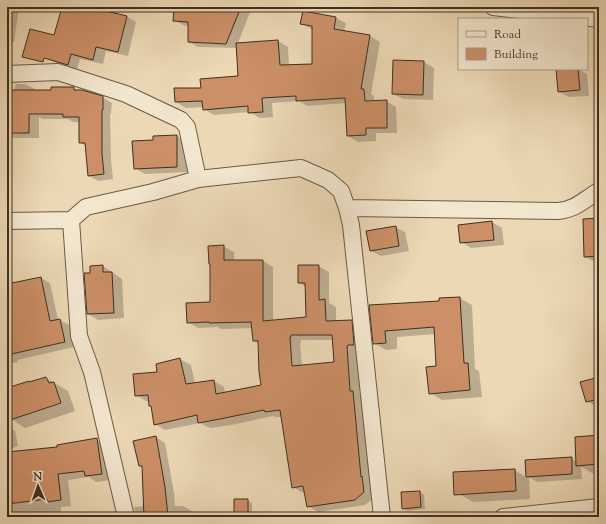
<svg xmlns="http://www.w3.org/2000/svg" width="606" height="524" font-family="'Sorts Mill Goudy',serif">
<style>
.shadow{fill:#0003;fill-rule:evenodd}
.building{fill:#cc8f68;stroke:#3e3020;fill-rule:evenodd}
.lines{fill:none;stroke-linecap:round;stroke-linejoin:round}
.street-casing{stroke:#6a5a45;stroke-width:18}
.street{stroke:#f3e6cf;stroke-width:16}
</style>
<rect width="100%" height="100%" fill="#ecd8b5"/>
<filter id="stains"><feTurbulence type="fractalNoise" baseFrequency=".005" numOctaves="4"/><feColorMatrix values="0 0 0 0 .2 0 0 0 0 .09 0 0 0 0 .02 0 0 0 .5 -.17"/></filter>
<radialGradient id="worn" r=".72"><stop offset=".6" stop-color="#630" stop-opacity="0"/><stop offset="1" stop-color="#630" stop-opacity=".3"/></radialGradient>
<path class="shadow" d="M7,7H19L14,42L7,41Z
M63,7H118L116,14L126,16L136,22L128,56L106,51L103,64L80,59L77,69L58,64L49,59Z
M175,7H252L238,43L278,41L288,47L289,66L313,64V30L302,24L336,18L346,23L344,32L370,36L380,42L371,94L374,96V102L386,101L396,107L397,133H376V141L358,142L348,136L346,103L307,106L299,101L272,103L273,117L260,118L249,112L214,115L204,109L203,107L186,108L176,102L202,88L239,77L237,48L198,47L189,42V26L183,25L174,20Z
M424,62L434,68L433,100L403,99L393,94Z
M571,69H578L587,74L589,96L569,97L559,92Z
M16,84H25L35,89L33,114L73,88L78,91L102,97L112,103L111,114H110L111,160L113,179L98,181L89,176L86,146L80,142V122H73L68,119H43L39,117V138H12L7,135V117Z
M177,136L187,142V172L145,174L135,168L154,141Z
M596,215H599V262H595L585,257L597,219Z
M492,222L502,228L504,245L471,248L461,242Z
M395,227L405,232L409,251L381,256L371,251Z
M223,246L234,252V261H263L273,267V321L307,318L306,287L299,282L318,266L329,272V303L336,307V322L351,321L362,327L357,353L360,396L363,398L374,498L365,505L318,512L308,506L306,493H303L293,487L282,417H276L273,416L231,425L210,428L200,423L165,430L155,424L152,407L150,406L149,401H146L136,395L159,373L180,359L191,365L195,384L214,381L224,387L225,393L262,385L259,343L254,341L253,328L221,329L218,327L198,328L188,322L211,303ZM301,340H333L335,363L302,366L300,343H301Z
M103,266L122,279L124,318L98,320L88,314L91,274Z
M41,278L50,283L58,320H60L69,325L74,347L17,360L18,362L7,364V285Z
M460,298L472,305L475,369L479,371L482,397L442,400L430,393L437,367L436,334L397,337V349L386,350L374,343L370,306L441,302Z
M46,378L68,391L75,411L25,428L11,419L7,409V391Z
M599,378V408L587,401Z
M7,426L15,431L18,446L10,449L11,452L58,448L97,440L108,446L112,480L96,482L89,477L68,480L71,506L61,507V517H7Z
M599,436V473H592L581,467L582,479L537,482L529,477L530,499L473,502L459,494L514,470L528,478L526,461L571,458L577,462Z
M156,437L165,443L174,493L175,506H183L192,511V517H136L134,507L145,506L143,468L140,466Z
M420,492L424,495L425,509L407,511L403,508Z
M247,500L252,503V517H239L235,515Z
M104,515L107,517H86Z"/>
<path class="building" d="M62,7H107L106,11L127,16L118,52L96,47L93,60L71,54L68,65L44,58L43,62L22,57L30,29L54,35Z
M174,7H241L226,44L188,42V22L173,21Z
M303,11L336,17L334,29L370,35L361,89H364L365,101L387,100V128H366V135L347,136L345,98L296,101V96L262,98L263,112L248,113V106L203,110L202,101L175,102L174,88H201L200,79L238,76L236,43L278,40L280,65L312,64V26L300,24Z
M393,60L424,61L423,95L392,94Z
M556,69H578L580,90L558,92Z
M51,87H74V90H82L103,96V110H102V154L104,174L88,176L85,143H79V117H63V114H29V133H8V90H51Z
M177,135V167L134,169L132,141L153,140V136Z
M599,218V256L584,257L583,219Z
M492,221L494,240L460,243L458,225Z
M396,226L399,246L370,251L366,231Z
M224,245V260H263V321L306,317L305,283H298V265H319V300L325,299L326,321L352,320L354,345H348L347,346L350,391H353L361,477L362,476L364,492L355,500L307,507L303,486L292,488L280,410L265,412L264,410L220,419L198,423L197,415L154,425L151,406H149L148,395L135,396L133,374L157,372L156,364L180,358L186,384L214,380L216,394L261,385L259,372L258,341H253L251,322L209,323V322L187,323L186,303L210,302V264H209L208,246ZM291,335H332L334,362L292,366L290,337H291Z
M103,265V272H112L114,313L87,314L84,273H90V266Z
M41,277L50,321L60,319L65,342L7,355V284Z
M460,297L464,363H468L470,390L429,394L426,367L436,366L434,327L385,331L386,343L373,344L369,305L439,301V298Z
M46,377L49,383L54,382L61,403L7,421V388L29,381V382Z
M599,377V399L586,402L580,382Z
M599,435V464L576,466L575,437Z
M156,436L165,487L168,517H144L142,466H139L133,441Z
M97,438L102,474L85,476L84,471L58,474L61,500L47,502V499L7,504V452L57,447V445Z
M572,457V474L526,477L525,460Z
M515,469L516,491L454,495L453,472Z
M420,491L421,507L402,509L401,492Z
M234,499H248V515L234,516Z"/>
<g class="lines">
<defs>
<path id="street" d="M493,7L599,19
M7,74L58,72L126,94L181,120L187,127L198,179
M347,208L558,211C577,209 583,200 599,191
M71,220L79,336L92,372L126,517
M7,221L71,220L86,207L153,192L198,179L301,168L328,180L341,191L347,208L351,225L382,517
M503,517L599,507"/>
</defs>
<use href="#street" class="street-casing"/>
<use href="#street" class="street"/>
</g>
<rect width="606" height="524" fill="none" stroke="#ecd8b5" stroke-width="24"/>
<rect x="8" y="8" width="590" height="508" fill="none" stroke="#3e3020" stroke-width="2"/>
<rect x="12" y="12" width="582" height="500" fill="none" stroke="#3e3020"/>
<rect x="458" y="18" width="130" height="52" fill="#f3e6cf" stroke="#ab9d89"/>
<rect x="466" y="31" width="20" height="6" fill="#f3e6cf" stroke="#ab9d89"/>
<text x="494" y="38" font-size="12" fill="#3e3020">Road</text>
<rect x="466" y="48" width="20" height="12" fill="#cc8f68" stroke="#ab9d89"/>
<text x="494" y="58" font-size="12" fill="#3e3020">Building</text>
<g transform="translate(38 486) rotate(358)" stroke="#f3e6cf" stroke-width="3" paint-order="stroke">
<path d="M0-3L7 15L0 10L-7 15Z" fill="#3e3020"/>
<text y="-6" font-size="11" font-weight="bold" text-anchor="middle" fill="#3e3020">N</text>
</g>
<rect width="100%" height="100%" filter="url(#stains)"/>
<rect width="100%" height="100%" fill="url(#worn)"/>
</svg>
